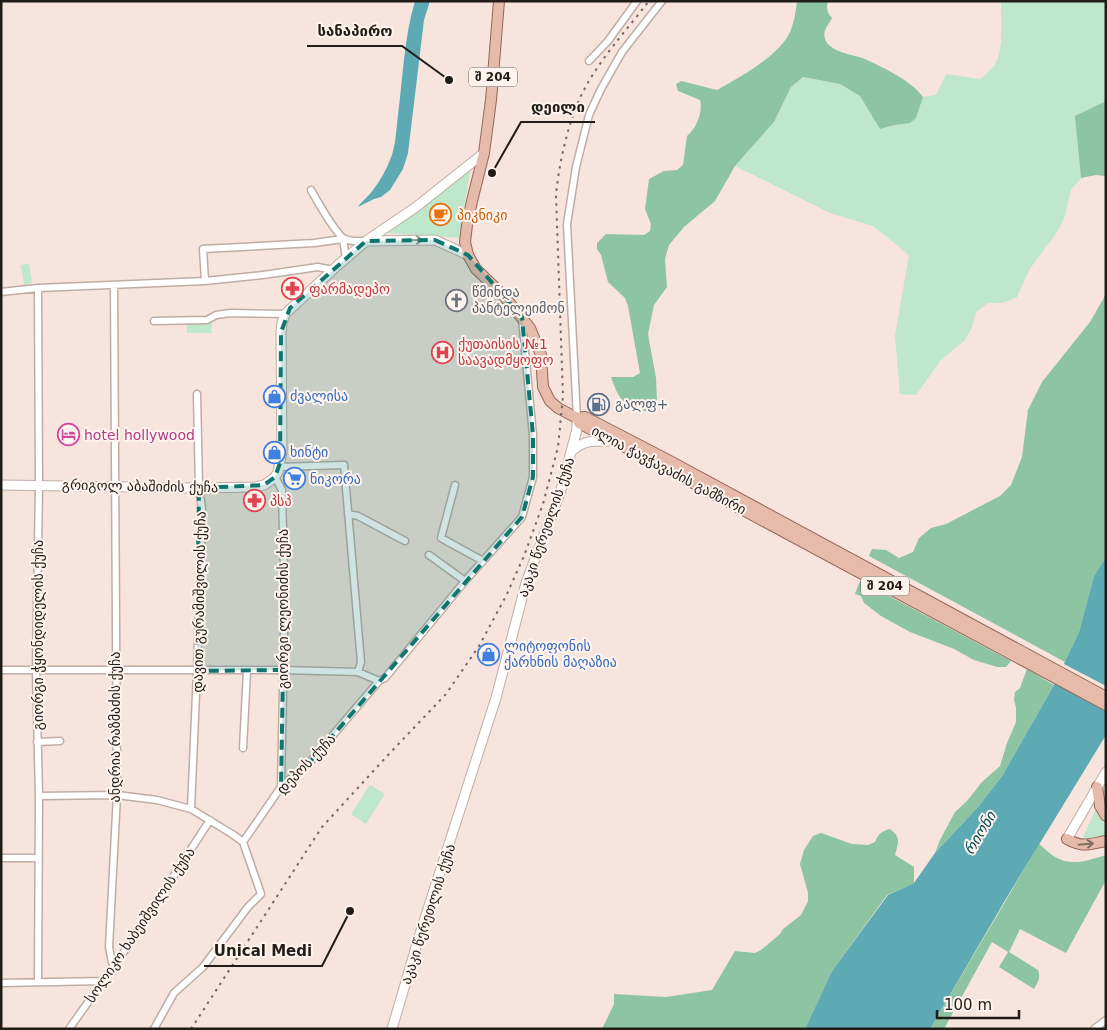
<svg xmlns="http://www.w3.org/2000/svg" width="1107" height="1030" font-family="'DejaVu Sans','Noto Sans Georgian',sans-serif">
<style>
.green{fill:#bee7cc}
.forest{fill:#8dc5a2}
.water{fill:#5da9b4}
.pier{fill:#f7e4dc}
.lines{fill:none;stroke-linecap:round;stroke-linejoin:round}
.street-casing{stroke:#bfada5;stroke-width:9}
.secondary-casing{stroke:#bfada5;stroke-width:11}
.primary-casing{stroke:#966555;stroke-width:12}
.street{stroke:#fff;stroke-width:6}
.secondary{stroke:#fff;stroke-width:9}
.primary{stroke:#e6bbac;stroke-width:10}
.rail{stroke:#726762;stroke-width:2;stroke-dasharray:2.5 5;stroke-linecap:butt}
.oneway{stroke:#9c9998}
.oneway2{stroke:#846c62}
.marked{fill:#0f766e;fill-opacity:0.2;stroke:#0f766e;stroke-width:4;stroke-dasharray:10 6;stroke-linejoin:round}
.labels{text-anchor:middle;stroke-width:4;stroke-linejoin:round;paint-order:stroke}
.shield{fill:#fff3ee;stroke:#645c59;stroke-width:1}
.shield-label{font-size:12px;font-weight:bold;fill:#221c19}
.food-label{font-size:14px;fill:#c56008;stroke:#fff3ee;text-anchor:start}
.health-label{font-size:14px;fill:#be3a42;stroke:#fff3ee;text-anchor:start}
.worship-label{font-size:14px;fill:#5b616d;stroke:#fff3ee;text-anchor:start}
.shop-label{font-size:14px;fill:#366cbe;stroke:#fff3ee;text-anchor:start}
.service-label{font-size:14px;fill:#4e5e75;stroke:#fff3ee;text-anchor:start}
.hotel-label{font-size:14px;fill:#b23c85;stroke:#fff3ee;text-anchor:start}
.street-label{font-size:14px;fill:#221c19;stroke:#fff3ee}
.water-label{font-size:15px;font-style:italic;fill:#004952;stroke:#fff3ee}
.leader{fill:none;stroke:#221c19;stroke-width:2}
.callout-dot{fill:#221c19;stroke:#fff3ee;stroke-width:2}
.callout-label{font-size:15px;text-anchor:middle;font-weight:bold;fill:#221c19;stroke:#fff3ee;stroke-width:4;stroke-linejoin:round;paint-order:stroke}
</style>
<rect width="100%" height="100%" fill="#f7e4dc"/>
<path class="green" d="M1001,1H1106V101L1076,116L1081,178L1071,190L1064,219L1057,232L1029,270L1017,297L1003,303H988L976,312L972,327L965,340L941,360L916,395L900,394L895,336L909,255L873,226L830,213L735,166L774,122L791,87L803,77L840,84L860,96L880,129L895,125L910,123L916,118L923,97L936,95L946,74L981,79C986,74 991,70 995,64C1004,50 1001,18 1001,1Z
M471,165L459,238L388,233Z
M29,264L32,283L24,285L21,265Z
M187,322H212L211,333H187Z
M370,785L385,794L366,824L351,814Z
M1096,809L1103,822L1106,824V838L1086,840L1083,837Z"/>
<path class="forest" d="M797,1H828C826,8 827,13 832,18C829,24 822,31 825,39C830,53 853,54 865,59C884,68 912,81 923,97L916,118L910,123L895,125L880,129L860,96L840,84L803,77L791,87L774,122L735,166L715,201L684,227L669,245L665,259L667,287L654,305L648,334L656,378L657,401L654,408L648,412C623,403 620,403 611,377H633L640,373L628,306L625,298L608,282L601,255L597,249V243L606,234L644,235L650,231L651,224L645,209L649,179L664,171L677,170L683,165L687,136C697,128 703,111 700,100L678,91L676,84L681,81L717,90C740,77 779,56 790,32C794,23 796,11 797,1Z
M1106,101V176L1096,175L1081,178L1075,116Z
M1106,294V557L1094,576L1079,632L1065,662L869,556L872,549L886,550L899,558L913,552L919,538L931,528L946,524L1000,496L1011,485L1022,457L1028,410L1042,382L1090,322Z
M860,581H861L1011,661L1006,667H997L974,660L954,649L910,632L881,616L864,603L861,596L855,594Z
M1027,669L1054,685L1002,776L978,807L935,853L940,840L955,812L967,801L982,782L1000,766L1007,743L1016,722V707L1014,700L1015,692L1020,688Z
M890,829C902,838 898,842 895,855L914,867V883L887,895L832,971L805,1029H602L614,1004V994L666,997L712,990L735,951L755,953L761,950L780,934L783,929L801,915L808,901V893L800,864L804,850L813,836L821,833L852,844L868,845L875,842C878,834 882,831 890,829Z
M1039,844C1044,848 1050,854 1055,857C1072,867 1089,860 1106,855V880L1066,953L1020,929L1009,952L1038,970C1041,978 1038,982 1034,989L999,967L1008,952L992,942L944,1029H930Z"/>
<path class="water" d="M415,1H430L424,20L408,153L403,169L390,190L381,197L374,199L358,207C362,201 368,197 373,190C380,181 386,170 390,160C396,146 396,130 398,115C403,77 404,38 415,1Z
M1106,557V735L1004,902L930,1029H805L832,971L888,895L914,883L935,853L978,807L1002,776L1054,685L1079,632L1094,576Z"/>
<path class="pier" d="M1062,663L1106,686V709L1053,681Z"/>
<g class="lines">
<defs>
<path id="street" d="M589,61L608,41L637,1
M311,190C316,199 337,236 345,239C351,242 359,241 365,241
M205,281L203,249L314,243L343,239L346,258
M114,285L117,795L109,947L112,962L115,965
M1,292L38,288L205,281L263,275L318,267L333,270
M154,321L207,320L216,315L230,313L285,314
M577,418L567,224L576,167L589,115L601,89L622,52L662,1
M279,467L344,465L361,662L358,672
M275,477L282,490L284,573V642L281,787
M455,485L441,538L483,561
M348,514L358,516L405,541
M429,555L465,581
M1,670H283L358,672L379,681
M37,742L60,741
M243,748L247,671
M39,796L117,795L157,800L191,809L232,834L243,842
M191,809L197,671L202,508L199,488L197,394
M243,842L281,787L310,762L379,681L385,678L465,581L522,517L533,477V435L522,319
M1,858H38
M38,982L39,796L36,671L39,485L38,288
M1,983L104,981
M69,1029L130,943L210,820
M154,1029L174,993L203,967L248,907L261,894L243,842
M1094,1029L1106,1020"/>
<path id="secondary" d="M367,241L435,240L468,255
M572,451C585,439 596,441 613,441
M1,485L199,488L255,487L264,485L270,481L275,477L278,472L282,451L281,332L282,323L285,314L338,265L366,241L416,207L484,153
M1067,839L1106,772
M392,1029L419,937L496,698L526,583L561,490L577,429V418"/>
<path id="primary" d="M499,1L491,100L484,153L472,201L467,225L465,242L468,255L476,269L504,296L530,328L541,355L543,387L550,401L558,408L577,418
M577,418L579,423L665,468L1106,705
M577,418L585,417L668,460L1106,697
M1097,787L1100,806L1106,816
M1067,839C1083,848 1088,844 1106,841"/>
</defs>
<use href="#street" class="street-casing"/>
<use href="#secondary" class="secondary-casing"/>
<use href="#primary" class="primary-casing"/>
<use href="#street" class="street"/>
<use href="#secondary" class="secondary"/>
<use href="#primary" class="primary"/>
<path class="rail" d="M191,1029L322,827L389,754L446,694L479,646L506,596L524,556L543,504L558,447L563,396L556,195C559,164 567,127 580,98C596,63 626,31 649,1"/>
</g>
<defs><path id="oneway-shaft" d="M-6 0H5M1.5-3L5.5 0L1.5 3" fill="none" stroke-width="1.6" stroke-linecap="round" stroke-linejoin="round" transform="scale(1.25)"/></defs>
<use class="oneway" href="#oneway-shaft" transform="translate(415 240) rotate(-2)"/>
<use class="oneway2" href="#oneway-shaft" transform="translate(1086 844) rotate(-5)"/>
<path class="marked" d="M435,240L468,255L522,317L533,435V477L522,517L310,762L281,787L283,670L197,671L199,488L264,485L275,477L280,463L281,332L290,308L366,241Z"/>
<defs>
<symbol id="cafe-ring" viewBox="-11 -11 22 22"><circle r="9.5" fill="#fff3ee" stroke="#e8710a" stroke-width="1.5"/><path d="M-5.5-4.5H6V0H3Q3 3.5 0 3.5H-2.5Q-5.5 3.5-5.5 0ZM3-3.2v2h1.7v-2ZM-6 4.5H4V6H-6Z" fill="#e8710a"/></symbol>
<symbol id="pharmacy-ring" viewBox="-11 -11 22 22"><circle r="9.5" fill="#fff3ee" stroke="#e0444e" stroke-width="1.5"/><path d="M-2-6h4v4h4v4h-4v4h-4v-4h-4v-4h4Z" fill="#e0444e"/></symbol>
<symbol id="church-ring" viewBox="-11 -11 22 22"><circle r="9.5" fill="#fff3ee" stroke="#6b7280" stroke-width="1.5"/><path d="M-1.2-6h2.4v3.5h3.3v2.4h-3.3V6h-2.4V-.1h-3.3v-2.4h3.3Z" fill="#6b7280"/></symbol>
<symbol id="hospital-ring" viewBox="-11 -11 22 22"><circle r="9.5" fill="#fff3ee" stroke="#e0444e" stroke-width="1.5"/><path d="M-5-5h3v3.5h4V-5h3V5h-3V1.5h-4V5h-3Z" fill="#e0444e"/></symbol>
<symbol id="shop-ring" viewBox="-11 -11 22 22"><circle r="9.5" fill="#fff3ee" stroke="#3f7fe0" stroke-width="1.5"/><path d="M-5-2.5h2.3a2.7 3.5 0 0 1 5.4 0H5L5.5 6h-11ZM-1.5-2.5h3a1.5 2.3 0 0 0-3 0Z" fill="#3f7fe0"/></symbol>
<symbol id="fuel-ring" viewBox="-11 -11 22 22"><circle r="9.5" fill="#fff3ee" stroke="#5c6f8a" stroke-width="1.5"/><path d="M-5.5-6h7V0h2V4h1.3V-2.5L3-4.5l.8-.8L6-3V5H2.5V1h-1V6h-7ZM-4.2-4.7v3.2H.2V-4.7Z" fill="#5c6f8a"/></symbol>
<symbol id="hotel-ring" viewBox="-11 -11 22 22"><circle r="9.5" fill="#fff3ee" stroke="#d1479c" stroke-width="1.5"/><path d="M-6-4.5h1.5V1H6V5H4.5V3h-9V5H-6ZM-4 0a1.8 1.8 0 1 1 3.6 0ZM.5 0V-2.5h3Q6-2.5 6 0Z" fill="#d1479c"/></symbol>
<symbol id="supermarket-ring" viewBox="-11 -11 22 22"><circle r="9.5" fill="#fff3ee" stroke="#3f7fe0" stroke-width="1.5"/><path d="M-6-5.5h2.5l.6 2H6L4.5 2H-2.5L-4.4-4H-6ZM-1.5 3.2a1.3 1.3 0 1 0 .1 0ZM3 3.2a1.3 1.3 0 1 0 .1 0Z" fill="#3f7fe0"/></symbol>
</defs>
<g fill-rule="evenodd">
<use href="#cafe-ring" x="428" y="202" width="25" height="25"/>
<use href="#pharmacy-ring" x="280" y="276" width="25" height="25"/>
<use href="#church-ring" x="444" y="288" width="25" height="25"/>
<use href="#hospital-ring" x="430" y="340" width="25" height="25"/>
<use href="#shop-ring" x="262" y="384" width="25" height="25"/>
<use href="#fuel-ring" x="586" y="392" width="25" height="25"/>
<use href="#hotel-ring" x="56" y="422" width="25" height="25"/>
<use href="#shop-ring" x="262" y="440" width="25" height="25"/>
<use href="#supermarket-ring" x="282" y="466" width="25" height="25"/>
<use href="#pharmacy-ring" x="242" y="488" width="25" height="25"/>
<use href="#shop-ring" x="476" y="642" width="25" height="25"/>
</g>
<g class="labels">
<g class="shield">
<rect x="469" y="67.5" width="48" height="19" rx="4"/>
<rect x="861" y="576.5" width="48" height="19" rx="4"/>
</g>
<g class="shield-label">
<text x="493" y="81">შ 204</text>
<text x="885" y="590">შ 204</text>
</g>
<g class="food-label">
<text x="457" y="220">პიკნიკი</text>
</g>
<g class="health-label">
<text x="309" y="294">ფარმადეპო</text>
<text x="458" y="349">ქუთაისის №1<tspan x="458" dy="16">საავადმყოფო</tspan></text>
<text x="270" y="506">პსპ</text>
</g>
<g class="worship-label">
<text x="472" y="297">წმინდა<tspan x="472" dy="16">პანტელეიმონ</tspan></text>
</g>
<g class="shop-label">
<text x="290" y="401">ძვალისა</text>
<text x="290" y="457">ხინტი</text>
<text x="310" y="484">ნიკორა</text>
<text x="504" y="651">ლიტოფონის<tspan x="504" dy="16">ქარხნის მაღაზია</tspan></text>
</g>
<g class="service-label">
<text x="615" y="409">გალფ+</text>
</g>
<g class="hotel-label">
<text x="84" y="440">hotel hollywood</text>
</g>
<g class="street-label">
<text transform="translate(669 470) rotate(28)" y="5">ილია ჭავჭავაძის გამზირი</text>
<text transform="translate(140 486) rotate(1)" y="5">გრიგოლ აბაშიძის ქუჩა</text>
<text transform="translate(546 527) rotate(-71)" y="5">აკაკი წერეთლის ქუჩა</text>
<text transform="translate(199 602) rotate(-89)" y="5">დავით გურამიშვილის ქუჩა</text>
<text transform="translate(283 609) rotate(-90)" y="5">გიორგი ლეონიძის ქუჩა</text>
<text transform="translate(38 635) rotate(-90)" y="5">გიორგი ჭყონდიდელის ქუჩა</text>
<text transform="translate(115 727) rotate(-90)" y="5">ანდრია რაზმაძის ქუჩა</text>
<text transform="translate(306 764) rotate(-46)" y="5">დეპოს ქუჩა</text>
<text transform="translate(428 914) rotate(-72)" y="5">აკაკი წერეთლის ქუჩა</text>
<text transform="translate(140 925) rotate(-56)" y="5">სოლიკო ხაბეიშვილის ქუჩა</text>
</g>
<g class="water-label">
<text transform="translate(980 833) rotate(-59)" y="5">რიონი</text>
</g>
</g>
<path class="leader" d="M449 80L402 46H307M492 173L521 122H595M350 911L322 966H204"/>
<g class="callout-dot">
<circle cx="449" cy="80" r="5"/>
<circle cx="492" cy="173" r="5"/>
<circle cx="350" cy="911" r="5"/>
</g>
<g class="callout-label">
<text x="355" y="36">სანაპირო</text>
<text x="558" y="112">დეილი</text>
<text x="263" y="956">Unical Medi</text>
</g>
<rect width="1107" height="1030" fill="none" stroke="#221c19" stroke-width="5"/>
<path d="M937 1010v8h82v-8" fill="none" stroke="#221c19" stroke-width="2.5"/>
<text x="944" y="1010" font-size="15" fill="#221c19" stroke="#fff3ee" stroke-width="4" paint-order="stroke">100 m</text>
</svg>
